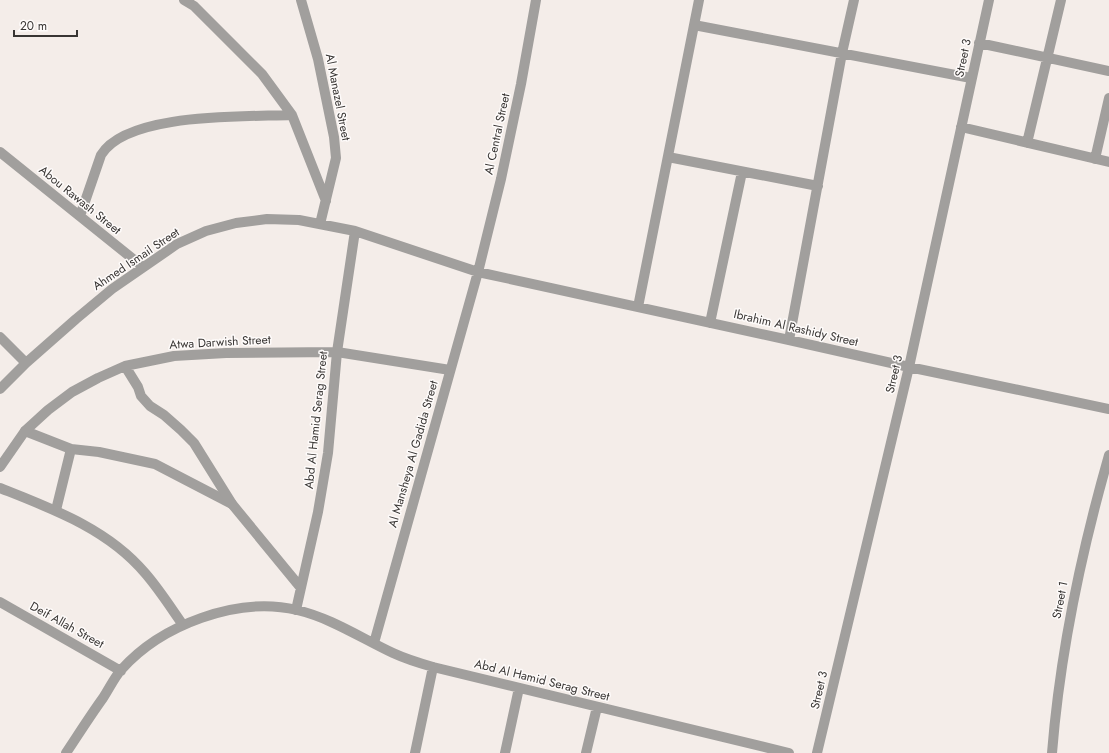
<svg xmlns="http://www.w3.org/2000/svg" width="1109" height="753" font-family="Jost,sans-serif">
<style>
.lines{fill:none;stroke-linecap:round;stroke-linejoin:round}
.lane{stroke:#a19f9d;stroke-width:10}
.street{stroke:#a19f9d;stroke-width:10}
.labels{text-anchor:middle;stroke-width:3;stroke-linejoin:round;paint-order:stroke}
.street-label{font-size:12px;fill:#383533;stroke:#fefbfa}
</style>
<rect width="100%" height="100%" fill="#f4ede9"/>
<g class="lines">
<path class="lane" d="M337,352L450,370
M25,431L71,449
M56,510L71,449L99,452L155,464L232,504"/>
<path class="street" d="M184,0L194,6L262,74L292,115L326,201
M301,0L318,59L334,137L336,158L320,224
M694,25L971,78
M979,43L1109,71
M961,127L1109,162
M1027,143L1061,0
M0,152L143,267
M668,157L818,186
M1095,159L1109,98
M80,216L101,155C127,112 246,117 292,115
M638,307L699,0
M710,323L742,172
M0,337L26,363
M789,340L842,53L854,0
M125,366L138,387L141,396L150,406L164,415L181,430L194,443L232,504L301,588
M0,389L26,363L76,319L112,289L177,244L206,231L236,223L267,219L299,220L355,231L478,272L789,340L909,367L1109,409
M0,467L25,431L48,410L72,392L98,378L125,366L174,356L226,353L337,352
M0,488C53,509 108,529 145,573C159,589 171,608 183,625
M0,602L121,671
M296,610L318,512L328,453L337,352L355,231
M374,643L478,272L501,179L521,84L536,0
M66,753C78,735 90,716 103,698C109,689 114,678 121,670C161,625 237,596 297,610C331,618 361,638 393,653C406,659 419,663 433,667L789,753
M415,753L433,667
M505,753L519,688
M586,753L597,707
M817,753L909,367L989,0
M1052,753C1060,652 1081,553 1109,455"/>
</g>
<g class="labels">
<g class="street-label">
<text transform="translate(963 58) rotate(-78)" y="4">Street 3</text>
<text transform="translate(338 97) rotate(79)" y="4">Al Manazel Street</text>
<text transform="translate(497 134) rotate(-78)" y="4">Al Central Street</text>
<text transform="translate(80 200) rotate(39)" y="4">Abou Rawash Street</text>
<text transform="translate(136 259) rotate(-34)" y="4">Ahmed Ismail Street</text>
<text transform="translate(796 328) rotate(13)" y="4">Ibrahim Al Rashidy Street</text>
<text transform="translate(220 342) rotate(-3)" y="4">Atwa Darwish Street</text>
<text transform="translate(894 374) rotate(-77)" y="4">Street 3</text>
<text transform="translate(316 420) rotate(-84)" y="4">Abd Al Hamid Serag Street</text>
<text transform="translate(413 454) rotate(-74)" y="4">Al Mansheya Al Gadida Street</text>
<text transform="translate(1060 600) rotate(-79)" y="4">Street 1</text>
<text transform="translate(67 625) rotate(29)" y="4">Deif Allah Street</text>
<text transform="translate(542 680) rotate(14)" y="4">Abd Al Hamid Serag Street</text>
<text transform="translate(819 690) rotate(-77)" y="4">Street 3</text>
</g>
</g>
<path d="M14 30v6h63v-6" fill="none" stroke="#383533" stroke-width="2"/>
<text x="20" y="30" font-size="12" fill="#383533" stroke="#fefbfa" stroke-width="3" paint-order="stroke">20 m</text>
</svg>
